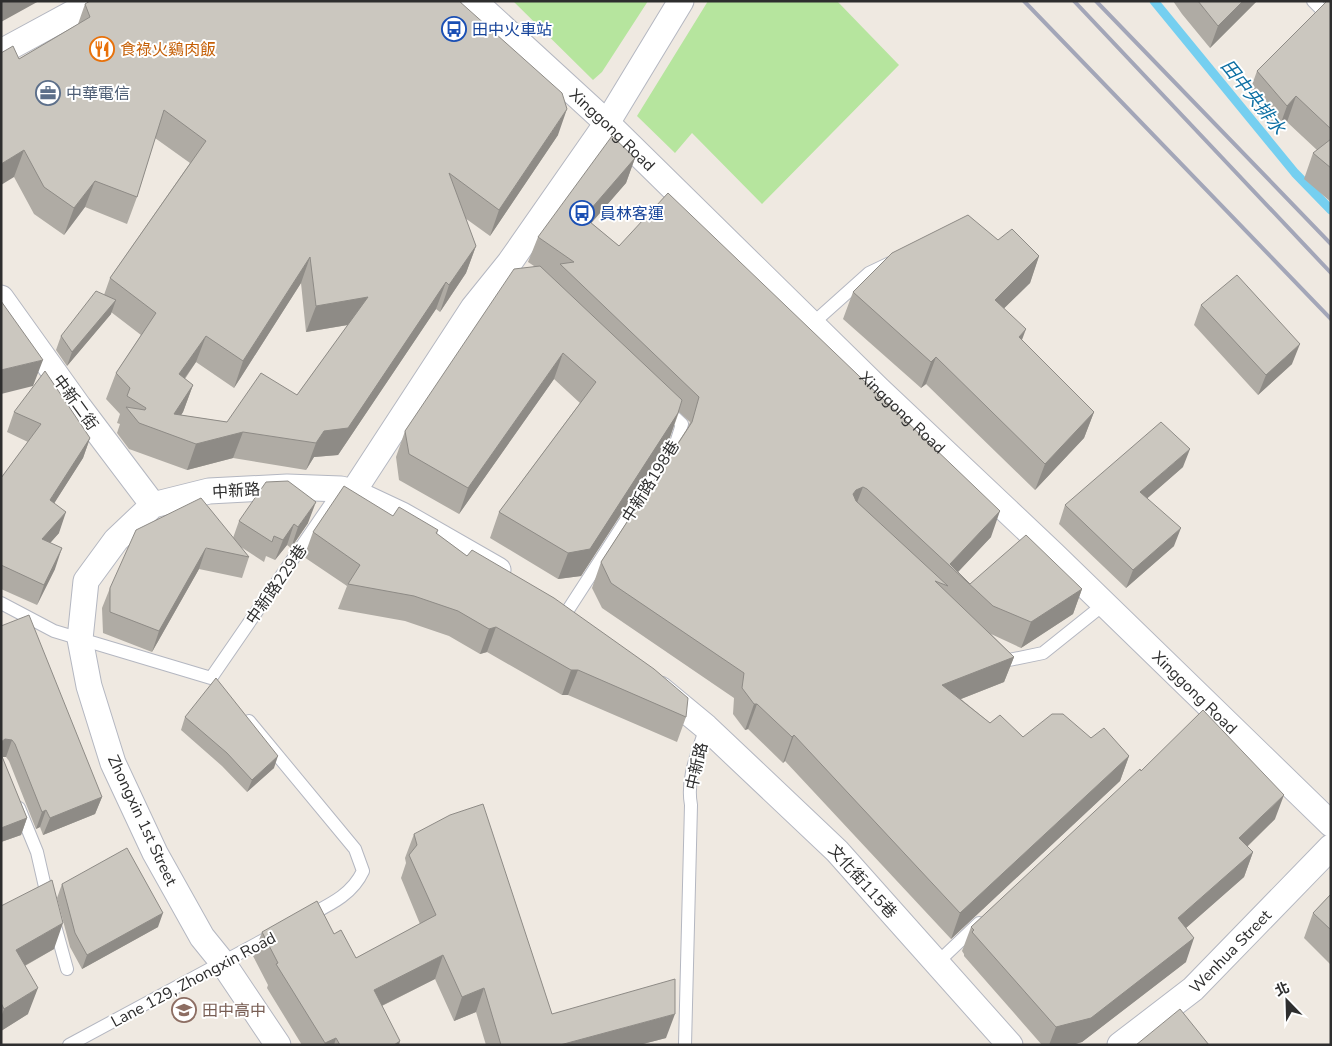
<svg xmlns="http://www.w3.org/2000/svg" width="1332" height="1046" font-family="'Nunito Sans','Noto Sans TC',sans-serif">
<style>
.green{fill:#b6e59e}
.lines{fill:none;stroke-linecap:round;stroke-linejoin:round}
.stream{stroke:#75cff0;stroke-width:9}
.service-casing{stroke:#b4b7c1;stroke-width:14}
.minor-casing{stroke:#b4b7c1;stroke-width:27}
.service{stroke:#fff;stroke-width:12}
.minor{stroke:#fff;stroke-width:25}
.rail{stroke:#a3a6b8;stroke-width:4}
.wall{fill:#afaba4;fill-rule:evenodd}
.shaded-wall{fill:#8e8b86}
.building{fill:#cbc7bf;stroke:#8e8b86;fill-rule:evenodd}
.labels{text-anchor:middle;stroke-width:4;stroke-linejoin:round;paint-order:stroke}
.transit-label{font-size:16px;fill:#164399;stroke:#fff;text-anchor:start}
.food-label{font-size:16px;fill:#c56008;stroke:#fff;text-anchor:start}
.service-label{font-size:16px;fill:#4e5e75;stroke:#fff;text-anchor:start}
.street-label{font-size:16px;fill:#2e2e2e;stroke:#fff}
.education-label{font-size:16px;fill:#785e54;stroke:#fff;text-anchor:start}
.water-label{font-size:18px;font-style:italic;fill:#0d6fa3;stroke:#fff}
</style>
<rect width="100%" height="100%" fill="#efe9e1"/>
<path class="green" d="M513,1H648L602,72L593,80Z
M708,1H837L899,65L762,204L692,133L675,153L637,116Z"/>
<g class="lines">
<path class="stream" d="M1154,1L1295,173L1331,210"/>
<defs>
<path id="service" d="M1313,1L1331,19
M812,324L869,273L890,263
M1,603L54,631L211,678
M568,610L676,443L682,424L665,408
M999,657L1004,661L1043,653L1103,605
M211,678L341,489
M249,721L355,849L363,871C352,895 329,905 306,917
M19,808L37,852L48,900
M54,922L67,969
M937,963L979,923
M69,1045L271,936
M685,1045L691,805C686,779 698,752 706,727"/>
<g id="minor">
<path id="s1" d="M474,1L607,123L878,389L1053,554L1331,824"/>
<path d="M1,52L95,1"/>
<path d="M1,298L79,407L153,505"/>
<path d="M353,492L473,308L510,262L607,123L681,1"/>
<path d="M660,689L706,727L837,851L1010,1045"/>
<path d="M278,1045L223,963L202,937L155,853L113,763L89,686L80,639L86,581L116,540L153,505L209,491L287,487L341,489L353,492L402,515L498,570"/>
<path id="s2" d="M1120,1045L1193,989L1331,847"/>
</g>
</defs>
<use href="#service" class="service-casing"/>
<use href="#minor" class="minor-casing"/>
<use href="#service" class="service"/>
<use href="#minor" class="minor"/>
<path class="rail" d="M1024,1L1331,319
M1074,1L1331,273
M1096,1L1331,244"/>
</g>
<path class="wall" d="M1173,1H1257L1210,48L1182,14Z
M1331,1V202L1304,179L1313,153L1317,150L1287,122L1278,131L1248,96L1257,71Z
M85,4L558,135L490,236L465,218L476,246L466,273L440,312L436,309L338,455L314,457L306,470L233,458L187,470L129,449L117,433L120,424L117,423L120,414L106,399L116,373L141,335L111,312V314L67,366L56,350L61,336L104,295L110,278L190,163L155,138L137,197L127,224L85,207L64,235L34,214L14,177L19,59L78,24ZM301,283L306,332L348,325L297,395L227,422L181,415L183,412L193,385L185,379L196,362L234,388Z
M635,158L626,183L591,223L619,246L991,537L958,572L970,584L1082,589L1073,614L1021,648L991,634L1014,657L1004,682L961,699L990,723L1023,737L1091,738L1129,756L1120,781L951,939L785,761L783,763L748,729L745,730L733,714L734,698L602,608L592,588L601,562L688,427L690,422L679,412L669,440L581,576L558,579L490,538L499,512L580,403L554,379L459,514L399,480L396,457L405,431L534,266L528,262L538,237Z
M998,240L1039,256L1030,283L1004,308L1022,340L1094,412L1084,438L1035,490L926,384L921,388L843,319L853,292Z
M1201,305L1292,364L1258,395L1194,325Z
M14,412L90,438L83,458L54,503L59,533L50,543L55,569L37,605L1,589V478L28,442L7,432Z
M1183,467L1147,498L1174,546L1126,588L1059,524L1065,505Z
M393,516L438,530L437,534L686,717L677,742L568,695H562L487,652L480,654L449,636L405,621L338,609L347,586L304,557L313,532Z
M239,521L308,523L291,548L287,545L275,560L266,556L264,562L241,547L249,557L242,578L199,569L152,652L103,633L102,608L110,588L233,538Z
M1,626L102,797L95,814L43,835L40,827L36,829L9,761L6,757H2L27,818L21,835L1,842Z
M185,717L274,768L247,792L222,766L181,730Z
M1141,771L1275,819L1247,847L1253,852L1244,877L1186,928V962L1082,1042L1072,1045H1042L964,956V954L962,951L971,927Z
M414,834L552,1014L666,1038L639,1045H486L476,1012L454,1021L435,979L382,1006L399,1045H302L267,988L268,985L253,956L262,932L334,934L356,958L420,924L401,878L406,863L405,858Z
M62,884L158,927L82,969L70,947L57,898Z
M1331,894V965L1304,938L1313,913Z
M1,906L54,949L25,966L28,1014L1,1031Z"/>
<path class="shaded-wall" d="M2,1H39L1,22Z
M1243,1H1257L1210,48L1218,26Z
M1296,96L1287,122L1278,131L1287,106Z
M567,109L558,135L490,236L499,210Z
M24,150L14,177L1,185V164Z
M635,158L626,183L574,243L584,217Z
M95,181L85,207L64,235L74,208Z
M476,246L466,273L440,312L449,285Z
M1039,256L1030,283L986,326L995,300Z
M310,257L301,283L234,388L243,361Z
M446,282L436,309L338,455L314,457L306,470L316,443L324,431Z
M368,297L359,323L306,332L316,306Z
M116,300L111,314L67,366L72,352Z
M1026,329L1016,356L1019,337Z
M206,336L196,362L169,400L179,374Z
M1300,344L1292,364L1258,395L1266,375Z
M563,353L554,379L459,514L468,488Z
M936,357L926,384L921,388L931,362Z
M43,360L33,386L1,394V370Z
M193,385L183,412L169,434L174,414Z
M1094,412L1084,438L1035,490L1045,464Z
M678,413L669,440L581,576L558,579L568,553Z
M243,432L233,458L187,470L196,444Z
M90,438L83,458L43,521L50,500Z
M1190,449L1183,467L1134,510L1140,492Z
M863,487L853,513V494L856,490Z
M316,502L308,523L291,548L298,527Z
M1000,511L991,537L957,573L950,564Z
M66,512L59,533L35,560L42,539Z
M294,524L287,545L275,560L283,540Z
M1181,528L1174,546L1126,588L1133,570Z
M62,548L55,569L37,605L44,585Z
M206,548L199,569L152,652L159,631Z
M1082,589L1073,614L1021,648L1031,622Z
M496,627L487,652L480,654L489,629Z
M1014,657L1004,682L933,710L942,685Z
M571,670H578L568,695H562Z
M754,704H757L748,729L745,730Z
M794,735L785,761L783,763L792,737Z
M5,739L12,740L6,757H1V742Z
M278,756L274,768L247,792L252,780Z
M1129,756L1120,781L951,939L960,913Z
M1284,795L1275,819L1231,862L1239,838Z
M102,797L95,814L43,835L50,818Z
M46,810L40,827L36,829L42,812Z
M27,818L21,835L1,842V828Z
M1253,852L1244,877L1170,942L1178,918Z
M163,913L158,927L82,969L87,955Z
M63,923L54,949L6,976L16,950Z
M1194,938L1186,962L1082,1042L1072,1045H1049L1056,1027Z
M443,955L435,979L365,1014L374,990Z
M38,988L28,1014L1,1031V1017L4,1009Z
M484,988L476,1012L454,1021L462,997Z
M675,1014L666,1038L639,1045H560Z
M336,1038L334,1045H324L325,1043Z
M400,1041L399,1045H394Z"/>
<path class="building" d="M90,1H459L562,93L567,109L499,210L449,173L476,246L449,285L446,282L348,428L324,431L316,443L243,432L196,444L139,423L126,407L145,410L146,408L127,396L130,388L116,373L156,313L110,278L206,141L164,110L137,197L95,181L74,208L44,187L24,150L1,164V53L13,46L19,59L90,17L85,4ZM310,257L316,306L368,297L297,395L261,373L227,422L174,414L193,385L179,374L206,336L243,361Z
M1198,1H1243L1218,26Z
M1327,1H1331V129L1296,96L1287,106L1257,71Z
M612,136L635,158L584,217L619,246L668,193L1000,511L950,564L970,584L1026,535L1082,589L1031,622L993,606L867,489L863,487L856,490L853,494L856,501L948,586L935,581L1014,657L942,685L990,723L1000,715L1023,737L1052,714H1063L1091,738L1104,728L1129,756L960,913L794,735L792,737L757,704H754L742,688L744,673L611,583L601,562L692,422L699,397L560,264L574,262L538,237Z
M1331,139V168L1313,153Z
M968,215L998,240L1012,229L1039,256L995,300L1026,329L1019,337L1094,412L1045,464L936,357L931,362L853,292L892,253Z
M540,266L682,400L678,413L590,549L568,553L499,512L596,382L563,353L468,488L409,454L405,431L514,269Z
M1237,275L1300,344L1266,375L1201,305Z
M96,291L116,300L72,352L61,336Z
M1,301L43,360L1,370Z
M45,371L90,438L50,500L66,512L42,539L62,548L44,585L1,565V478L41,424L14,412Z
M1161,422L1190,449L1140,492L1181,528L1133,570L1065,505Z
M288,481L316,502L298,527L294,524L283,540L274,536L272,542L239,521L266,482Z
M344,486L393,516L399,507L438,530L436,533L467,556L472,550L554,598L654,669L688,698L686,717L578,670H571L496,627L489,629L458,611L414,596L348,584L360,565L313,532Z
M201,498L249,557L206,548L159,631L110,612V588L136,530Z
M29,615L102,797L50,818L46,810L42,812L15,744L12,740L5,739L1,742V626Z
M216,678L278,756L252,780L227,753L185,717Z
M1203,710L1284,795L1239,838L1253,852L1178,918L1194,938L1091,1018L1056,1027L972,932L974,930L971,927L1140,769L1141,771Z
M1,754L27,818L1,828Z
M483,804L552,1014L675,979V1014L560,1045H501L484,988L462,997L443,955L374,990L400,1041L394,1045H340L336,1038L325,1043L276,964L278,963L262,932L317,901L334,934L341,930L356,958L436,915L409,855L417,845L414,834L450,815Z
M127,848L163,913L87,955L75,933L62,884Z
M52,880L63,923L16,950L38,988L4,1009L1,1003V906Z
M1331,894V930L1313,913Z
M1180,1009L1209,1045H1136Z"/>
<defs>
<symbol id="bus-ring" viewBox="-11 -11 22 22"><circle r="9.5" fill="#fff" stroke="#1a4fb4" stroke-width="1.5"/><path d="M-5-6H5V4H4V6H2V4H-2V6H-4V4H-5ZM-3.5-4V0h7V-4ZM-3.5 1.2v1.5H-2V1.2ZM2 1.2v1.5H3.5V1.2Z" fill="#1a4fb4"/></symbol>
<symbol id="restaurant-ring" viewBox="-11 -11 22 22"><circle r="9.5" fill="#fff" stroke="#e8710a" stroke-width="1.5"/><path d="M-5-6h1v4h1v-4h1v4h1v-4h1v5L-1.5 .5V6h-2V.5L-5-1ZM5-6V6H3V1.5H1.5Q1.5-4 5-6Z" fill="#e8710a"/></symbol>
<symbol id="office-ring" viewBox="-11 -11 22 22"><circle r="9.5" fill="#fff" stroke="#5c6f8a" stroke-width="1.5"/><path d="M-6-3h4V-5.5h4V-3h4V5H-6ZM-1-4.5V-3h2v-1.5ZM-6 0V1H6V0Z" fill="#5c6f8a"/></symbol>
<symbol id="school-ring" viewBox="-11 -11 22 22"><circle r="9.5" fill="#fff" stroke="#8d6e63" stroke-width="1.5"/><path d="M0-5L7-2L0 1L-7-2ZM-4 1L0 2.5L4 1V4Q0 6-4 4Z" fill="#8d6e63"/></symbol>
</defs>
<g fill-rule="evenodd">
<use href="#bus-ring" x="440" y="15" width="28" height="28"/>
<use href="#restaurant-ring" x="88" y="35" width="28" height="28"/>
<use href="#office-ring" x="34" y="79" width="28" height="28"/>
<use href="#bus-ring" x="568" y="199" width="28" height="28"/>
<use href="#school-ring" x="170" y="996" width="28" height="28"/>
</g>
<g class="labels">
<g class="transit-label">
<text x="472" y="35">田中火車站</text>
<text x="600" y="219">員林客運</text>
</g>
<g class="food-label">
<text x="120" y="55">食祿火鷄肉飯</text>
</g>
<g class="service-label">
<text x="66" y="99">中華電信</text>
</g>
<g class="street-label">
<text dy="6" stroke="none"><textPath href="#s1" startOffset="189">Xinggong Road</textPath></text>
<text transform="translate(76 402) rotate(54)" y="6">中新二街</text>
<text dy="6" stroke="none"><textPath href="#s1" startOffset="594">Xinggong Road</textPath></text>
<text transform="translate(650 481) rotate(-58)" y="6">中新路198巷</text>
<text transform="translate(236 490) rotate(-4)" y="6">中新路</text>
<text transform="translate(276 584) rotate(-55)" y="6">中新路229巷</text>
<text dy="6" stroke="none"><textPath href="#s1" startOffset="999">Xinggong Road</textPath></text>
<text transform="translate(696 766) rotate(-77)" y="6">中新路</text>
<text transform="translate(143 820) rotate(65)" y="6">Zhongxin 1st Street</text>
<text transform="translate(863 881) rotate(48)" y="6">文化街115巷</text>
<text dy="6" stroke="none"><textPath href="#s2" startOffset="145">Wenhua Street</textPath></text>
<text transform="translate(193 979) rotate(-28)" y="6">Lane 129, Zhongxin Road</text>
</g>
<g class="education-label">
<text x="202" y="1016">田中高中</text>
</g>
<g class="water-label">
<text transform="translate(1253 97) rotate(51)" y="6">田中央排水</text>
</g>
</g>
<rect width="1332" height="1046" fill="none" stroke="#2e2e2e" stroke-width="5"/>
<g transform="translate(1287 1001) rotate(337)" stroke="#ffffff" stroke-width="4" paint-order="stroke">
<path d="M0-4L9 19L0 12L-9 19Z" fill="#2e2e2e"/>
<text y="-8" font-size="14" font-weight="bold" text-anchor="middle" fill="#2e2e2e">北</text>
</g>
</svg>
